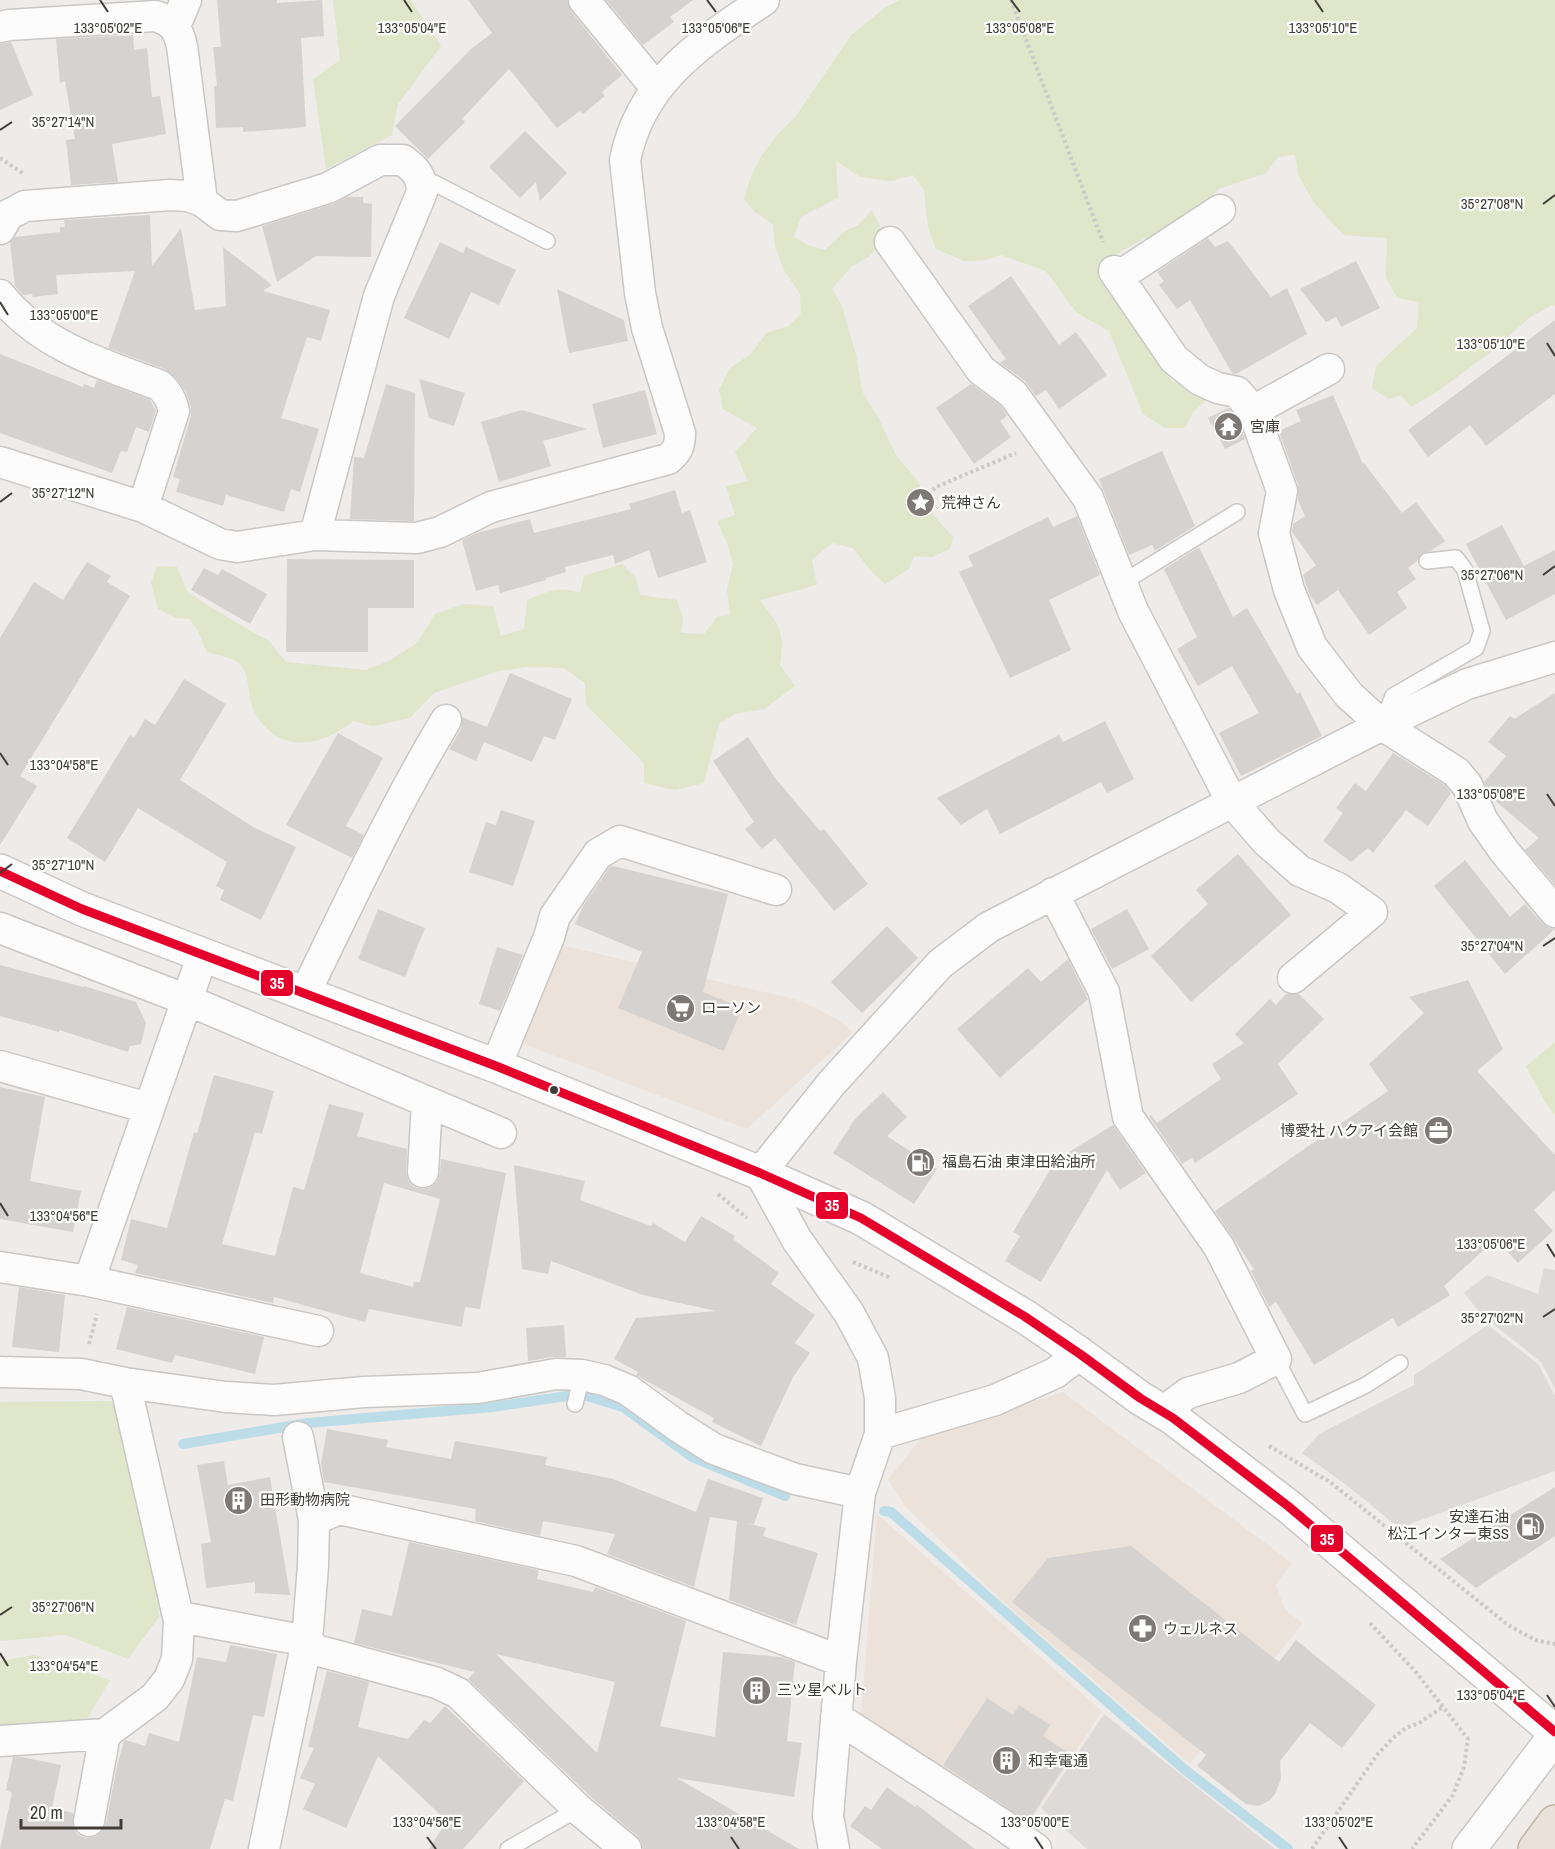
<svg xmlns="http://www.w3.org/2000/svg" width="1555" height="1849" font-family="'Archivo Narrow','Noto Sans JP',sans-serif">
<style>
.commercial{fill:#ede2d9}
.green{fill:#dfe6ca}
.parking{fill:#dddad8}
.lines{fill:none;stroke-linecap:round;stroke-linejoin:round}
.stream{stroke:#bcdce8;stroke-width:10}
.building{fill:#d6d2cf;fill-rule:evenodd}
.service-casing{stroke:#cac7c4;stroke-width:18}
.minor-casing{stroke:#cac7c4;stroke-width:33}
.tertiary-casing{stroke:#cac7c4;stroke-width:36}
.motorway-casing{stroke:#c3b5a6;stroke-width:36}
.path{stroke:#cccac6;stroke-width:4;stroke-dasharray:3 3;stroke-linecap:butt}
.service{stroke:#fcfcfc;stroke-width:15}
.minor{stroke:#fcfcfc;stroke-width:30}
.tertiary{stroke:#fcfcfc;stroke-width:33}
.motorway{stroke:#eae2da;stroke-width:33}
.bus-1-casing{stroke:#fff;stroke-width:14}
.bus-1{stroke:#e4002b;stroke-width:9}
.ticks{fill:none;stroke:#423c36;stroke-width:2}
.bus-dot{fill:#423c36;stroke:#fff;stroke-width:2}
.labels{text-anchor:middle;stroke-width:4.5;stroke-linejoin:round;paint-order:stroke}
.poi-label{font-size:15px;fill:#423c36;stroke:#fff;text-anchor:start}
.ticks-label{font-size:15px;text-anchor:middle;fill:#423c36;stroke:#fff;stroke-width:4.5;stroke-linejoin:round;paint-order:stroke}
.line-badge{stroke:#fff;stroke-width:2}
.badge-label{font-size:16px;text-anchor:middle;font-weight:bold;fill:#fff}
</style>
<rect width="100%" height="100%" fill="#eeebe8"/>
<path class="commercial" d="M556,944L794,999L816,1008L836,1019L853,1032L747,1129L516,1041Z
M1063,1392L1292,1563L1276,1584L1285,1610L1303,1623L1190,1764L1010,1608L906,1507L888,1479L921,1439Z
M877,1514L1102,1711L1027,1827L861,1715Z"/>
<path class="green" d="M333,0H411L441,46L398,104L392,135L326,169L313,79L340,60Z
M900,0H1555V306L1552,305L1529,318L1492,351L1438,391L1411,407L1401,395L1389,399L1372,388L1376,366L1417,328L1419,302L1397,298L1386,277L1387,238L1344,235L1315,204L1299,177L1295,155L1278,157L1266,173L1218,189L1194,221L1143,239L1115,255L1108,280L1157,354L1172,381L1197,388L1208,399L1193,412L1185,428H1165L1143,414L1109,331L1076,312L1046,271L1001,255L986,260L964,261L936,249L928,226L924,190L913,175L890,181L860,177L836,161L838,198L801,217L794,237L810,246L825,250L845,231L858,225L872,210L881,228L883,241L870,256L851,267L832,289L842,306L856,355L862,391L879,419L896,455L918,481L924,496L925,506L953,537L950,549L932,557L914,556L909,569L885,584L871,571L853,548L832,543L812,560L817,585L760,600C780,627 785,630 780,665L795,686L764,709L735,714L719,724L704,783L675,790L644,783V763L586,705L585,683L564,668L528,667L498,671L434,693L410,718L373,726L353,721C321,747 279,755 255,713C246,697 252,674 238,662C231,657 216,655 207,652L197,629L189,619L175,618L158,609L151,583L157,566L177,567L188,593L252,632L268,640L286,662L366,670L391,660L417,643L435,614L464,604L493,606L501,636L524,629L527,600C545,592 561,585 580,593L584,576L622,564L636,578L640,595L677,600L683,619L681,633L704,634L717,617L730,615L727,589L733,564L727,543L717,521L735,515L726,486L748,481L735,452L757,428L723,409L719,390L729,369L752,353L766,333L789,326L801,313L800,294L784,270L775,246L773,224L755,212L744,199L750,179L761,156L778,134L796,116L851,35L886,7Z
M1555,1042V1115L1545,1102L1526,1066Z
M110,1401L120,1408L158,1597L159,1617L128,1659L66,1635L0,1641V1402Z
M34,1655L110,1680L84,1724L0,1729V1661Z"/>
<path class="parking" d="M1544,1268L1555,1270V1389L1541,1362L1483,1316L1464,1293L1487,1275L1538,1294Z
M1488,1325L1538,1364L1555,1396V1471L1399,1528L1349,1487L1302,1453L1319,1434L1414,1385V1375Z
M1104,1714L1275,1849H1087L1041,1808Z"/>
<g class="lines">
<path class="stream" d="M183,1444L308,1423L493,1407L580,1394L623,1407L692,1457L785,1496
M884,1511L891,1512L1184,1769L1288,1849"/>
</g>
<path class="building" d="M217,0H277V3L322,0L324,36L301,38L306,127L243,132V127L216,128L214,86H217L213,47H221Z
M468,0H567L571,11L622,75L602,92L605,96L583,114L580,111L557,128L509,69L462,119L465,122L428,159L395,126L471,49L492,33Z
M606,0H693L670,17L674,22L643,45Z
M133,35L134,50L147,48L152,97L160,96L166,134L112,144L118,182L71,185L66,140L75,139L65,81L60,83L56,39Z
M11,42L33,95L0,110V44Z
M525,131L567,173L540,201L536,182L520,198L489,167Z
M347,197H363V203L372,204L371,257L316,256L277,282L262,226L333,204Z
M150,215L152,266L181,228L195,310L226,306L223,247L272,285L263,291L330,310L321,341L307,337L281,418L319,429L300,492L291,489L284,512L226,495L223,506L176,492L180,479L173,477L191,416V407L186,392L177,379L165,369L108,348L135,271L56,275L58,294L33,297L32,294L23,295L15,286L10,242L15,237L60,232V227H65L64,220Z
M1208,238L1215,247L1228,241L1271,297L1287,288L1307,334L1236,374L1232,373L1190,300L1177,309L1159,285L1164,281L1157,272Z
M440,242L463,253L466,247L516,270L499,305L471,292L449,339L404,318Z
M1356,261L1380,308L1341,327L1336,317L1326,322L1300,289Z
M1011,276L1059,345L1076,332L1107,375L1059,409L1046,390L1036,396L1024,380L1000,363L1006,359L968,306Z
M557,289L624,320L628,341L569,353Z
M1555,320V394L1486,446L1470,425L1428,457L1408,430Z
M0,354L83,387L84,384L94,388L97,380L150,400L156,411L149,432L136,427L127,452L121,451L112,473L0,433Z
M419,379L465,393L454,426L429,418Z
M386,384L415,393L414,521L350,519L354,457L364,458Z
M971,384L1001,406L1007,416L1000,421L1011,437L974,464L936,408Z
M645,390L657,434L603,448L592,404Z
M1333,395L1363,464L1364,463L1402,513L1416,502L1445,541L1431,551L1421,554L1417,561L1408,568L1416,579L1397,592L1407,608L1369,635L1338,590L1317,605L1310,596L1303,575L1316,565L1292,532L1293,524L1305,516L1298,500V485L1279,431L1301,421L1296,410Z
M1228,408L1238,420L1245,439L1225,449L1208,418Z
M522,410L587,429L543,441L551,466L499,482L481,422Z
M1162,451L1195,526L1155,551L1152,545L1129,555L1099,479Z
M675,490L682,513L690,510L707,562L658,578L649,550L615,564L613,555L565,567L566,572L546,578V580L500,593L498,585L476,591L462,540L477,533L530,519L534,533L631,509L629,504Z
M1077,516L1100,575L1049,600L1071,650L1010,678L959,572L973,566L968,556L1048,517L1053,527Z
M1502,525L1524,566L1555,550V594L1506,620L1466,544Z
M1199,547L1233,617L1247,608L1297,694L1300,692L1322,736L1241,776L1219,733L1259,713L1232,666L1198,686L1177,649L1197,637L1164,569Z
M287,559L414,560V608H368V652H286Z
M87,562L111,576L107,582L130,596L20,776L37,786L0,845V638L34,582L63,600Z
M204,568L218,575L222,569L267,594L250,624L191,590Z
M510,673L572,699L555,740L544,736L532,762L484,742L476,761L449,749L461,729L462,717L487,727Z
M184,679L226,704L180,780L253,827L296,847L261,920L220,900L224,890L216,886L227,862L138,808L105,862L67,838L130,735L134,738L145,719L155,725Z
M1555,693V885L1525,850L1539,838L1492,798L1484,782L1506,756L1488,742L1510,716L1514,719Z
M1105,721L1134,779L1107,793L1101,782L1000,834L987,809L961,825L937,798L1059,735L1063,742Z
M338,733L383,758L346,826L364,835L352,858L286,825Z
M748,737L775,778L820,831L824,829L868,884L834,911L775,838L762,849L745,829L754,822L713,761Z
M1393,753L1445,785L1451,793L1428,826L1406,810L1373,853L1368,848L1351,862L1323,841L1343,813L1336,808L1355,783L1366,791Z
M501,810L535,821L513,886L469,872L486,822L496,825Z
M1238,854L1291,915L1191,1002L1151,956L1208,904L1196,890Z
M1465,860L1510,917L1525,904L1542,923L1549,928L1555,929L1505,974L1434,886Z
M613,866L728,894L703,992L742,1008L724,1051L618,1008L642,952L575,924L583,906L610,867Z
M378,909L425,928L405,977L358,959Z
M1127,909L1149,949L1112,969L1091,929Z
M887,926L918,958L862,1013L831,982Z
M497,947L523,955L500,1011L479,1004Z
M1068,959L1088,999L1000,1078L957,1029L1028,968L1041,982Z
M0,965L83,987L84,986L136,1002L146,1023L141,1044L130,1046L128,1052L59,1030V1032L0,1016Z
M1468,980L1503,1049L1477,1071L1555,1155V1190L1534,1210L1553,1231L1518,1263L1496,1239L1444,1286L1450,1295L1398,1327L1393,1318L1314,1365L1276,1302L1269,1307L1251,1271L1254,1269L1215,1211L1388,1091L1369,1064L1424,1013L1409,997Z
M1286,994H1299L1324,1019L1278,1064L1298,1094L1195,1163L1192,1158L1182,1164L1149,1116L1151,1115L1157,1123L1221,1079L1212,1064L1244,1043L1235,1034L1270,999L1276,1005Z
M214,1075L274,1091L262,1134L255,1132L222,1244L275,1256L293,1187L304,1190L329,1104L364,1113L357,1136L407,1149L406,1172L408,1180L414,1187L423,1189L431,1187L437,1182L440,1173L441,1159L506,1173L480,1309L465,1307L462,1327L369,1309L365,1322L274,1297L273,1303L135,1273L138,1265L121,1260L131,1219L167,1228L194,1132L197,1133ZM384,1183L440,1199L420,1282H414L413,1287L360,1273Z
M0,1087L45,1097L30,1181L81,1191L73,1232L0,1219Z
M883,1092L907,1117L887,1136L937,1169L914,1204L833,1153L855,1119Z
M1113,1125L1146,1173L1120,1190L1107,1170L1041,1282L1005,1261L1020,1236L1013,1232L1056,1160Z
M514,1165L585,1181L580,1200L651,1226L653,1223L685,1242L701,1216L735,1236L733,1239L779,1273L771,1284L815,1315L795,1343L810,1353L793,1377L761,1446L712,1422L714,1418L639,1377L636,1375L638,1372L614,1359L636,1318L716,1311L643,1295L551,1261L548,1274L522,1269Z
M19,1287L65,1295L59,1352L12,1347Z
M127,1307L264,1337L255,1374L175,1355L172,1363L116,1349Z
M564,1325L566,1357H553L528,1361L526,1328Z
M327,1429L388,1440L386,1447L451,1459L455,1441L547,1457L545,1465L613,1479L696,1512L708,1479L763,1498L754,1524L747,1523L766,1528L763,1536L818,1553L796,1625L729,1600L737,1521L710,1517L694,1587L607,1554L615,1534L543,1521L540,1536L475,1521L476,1509L324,1482L321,1464Z
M224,1461L228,1485L270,1477L290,1595L255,1593V1582L206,1588L201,1544L211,1542L197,1465Z
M1555,1487V1536L1476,1588L1440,1559Z
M409,1542L534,1569L539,1571L537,1579L593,1592L595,1587L686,1621L660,1726L715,1737L723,1652L781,1657L795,1662L787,1741L802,1743L794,1797L677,1778L799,1849H643L642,1843L637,1836L590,1796L468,1679L475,1672L354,1643L362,1609L392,1616ZM496,1654L615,1682L597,1753Z
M1131,1546L1279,1662L1296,1640L1376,1705L1342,1748L1310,1723L1280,1761L1281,1779L1275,1794L1270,1800L1259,1806L1246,1804L1197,1766L1206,1755L1012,1602L1048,1558Z
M230,1645L277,1654L264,1717L253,1715L233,1801L225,1799L210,1849H0L12,1793L6,1790L13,1757H22L61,1765L52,1808L73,1813V1826L77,1834L85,1838L95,1837L102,1832L106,1824L117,1766L124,1741L126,1740L145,1746L149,1733L179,1742L197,1657L226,1662Z
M327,1671L369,1682L358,1727L408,1739L424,1720L430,1723L445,1706L524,1781L463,1849H429L447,1821L378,1756L346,1828L303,1809L315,1784L300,1778L314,1748L308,1747Z
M987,1698L1013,1715L1019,1705L1050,1725L1043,1736L1072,1755L1028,1822L943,1765Z
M887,1787L915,1807L917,1805L975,1849H882L850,1826L865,1806L871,1810Z"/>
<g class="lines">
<defs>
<path id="service" d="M422,182L434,183L547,241
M1122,583L1237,512
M1383,722L1393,696L1476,648L1482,631L1465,570L1456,558L1427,561
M1276,1359L1305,1414L1366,1385L1400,1363
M575,1404L582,1375
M508,1849L578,1809"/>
<path id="minor" d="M584,0L657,89
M175,26L186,0
M0,27L9,25L155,16C173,21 178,29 182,46L202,201L188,196L170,195L25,206L8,215L0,229
M890,242L981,370L1013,394L1088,498L1133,611L1232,802L1267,842L1300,871L1338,888L1372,912L1293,978
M1114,271L1174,359L1200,380L1218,388L1237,392L1253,411L1282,491L1274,533L1289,590L1312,647L1349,695L1382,725L1456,772L1467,785L1483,821L1504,851L1555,912
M1118,277L1220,210
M0,295C40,345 101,364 159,385C168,393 171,399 174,411L143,507
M1253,411L1329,369
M0,462L143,507L220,544L237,547L315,535L379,296L422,192C422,176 415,169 403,160H380L328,188L237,216L220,215L202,201
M315,535L417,538L440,532L491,507L668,459C678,451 680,445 680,433L647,328L640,293L625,160C641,80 701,43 764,0
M1053,893L1104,992L1128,1117L1219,1247L1276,1359L1239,1378L1188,1393L1162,1412
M0,928L187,1000L501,1133
M305,993C350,901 393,808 446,720
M0,1066L148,1108
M496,1066L549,937L555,916L598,854L620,841L776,890
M423,1172L427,1102
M0,1267L89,1281L203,954
M89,1281L318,1331
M0,1372L81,1374L125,1383L226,1397L274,1400L364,1392L478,1388L556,1374L582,1375L604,1380L628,1390L679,1427L714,1449L795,1479L860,1493
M880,1434L995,1400L1055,1373L1080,1354
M298,1437L314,1520
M179,1621L191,1619L307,1641L316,1650L437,1683L458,1693L578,1809L626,1849
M836,1717L1000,1823L1036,1849
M0,1741L105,1734L155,1697L169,1679L177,1659L179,1621L125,1383
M89,1821L105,1734
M264,1849L307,1641L313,1566L314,1520L339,1509L576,1561L841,1661
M834,1849L828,1816L841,1661L860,1493L880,1434V1398L873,1358L849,1313L797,1240L760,1173L831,1084L940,964L989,927L1382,725L1467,684L1555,657"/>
<path id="tertiary" d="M0,871L82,909L496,1066L760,1173L861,1218L1024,1316L1080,1354L1140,1398L1173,1418L1288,1506L1555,1732
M1469,1849L1555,1736"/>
<path id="motorway" d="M1535,1849L1555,1822"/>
</defs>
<use href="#service" class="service-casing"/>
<use href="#minor" class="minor-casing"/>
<use href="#tertiary" class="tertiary-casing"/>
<use href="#motorway" class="motorway-casing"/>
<path class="path" d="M1011,0L1103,242
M0,158L24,174
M920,503L936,487L1016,453
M718,1194L747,1218
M853,1262L891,1278
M89,1344L97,1314
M1269,1446L1330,1482L1508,1625L1535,1640L1555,1644
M1370,1623L1415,1671L1468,1739L1464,1767L1453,1795L1412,1849
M1312,1849L1377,1755L1393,1738L1406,1728L1419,1723L1443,1707"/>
<use href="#service" class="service"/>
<use href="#minor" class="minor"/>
<use href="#tertiary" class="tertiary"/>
<use href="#motorway" class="motorway"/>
<defs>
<path id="bus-1" d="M0,871L82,909L496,1066L760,1173L861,1218L1024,1316L1080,1354L1140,1398L1173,1418L1288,1506L1555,1732"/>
</defs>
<use href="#bus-1" class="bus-1-casing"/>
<use href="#bus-1" class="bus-1"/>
</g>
<path class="ticks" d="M100,0L108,12M404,0L412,12M707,0L716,12M1011,0L1020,12M1315,0L1323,12M0,130L12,122M1543,204L1555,195M0,302L8,315M1547,343L1555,356M0,502L12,493M1543,575L1555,566M0,753L8,765M1547,794L1555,806M0,873L12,864M1543,946L1555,938M0,1203L8,1216M1547,1244L1555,1257M1543,1317L1555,1309M0,1615L12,1607M0,1653L8,1666M1547,1695L1555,1707M427,1837L436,1849M731,1837L739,1849M1035,1837L1043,1849M1339,1837L1347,1849"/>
<defs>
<symbol id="temple-disc" viewBox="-11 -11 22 22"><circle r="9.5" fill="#7e7974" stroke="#fff"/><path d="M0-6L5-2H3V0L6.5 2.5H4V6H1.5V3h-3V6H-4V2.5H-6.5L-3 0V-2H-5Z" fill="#fff"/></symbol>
<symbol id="sight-disc" viewBox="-11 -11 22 22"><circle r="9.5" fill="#7e7974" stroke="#fff"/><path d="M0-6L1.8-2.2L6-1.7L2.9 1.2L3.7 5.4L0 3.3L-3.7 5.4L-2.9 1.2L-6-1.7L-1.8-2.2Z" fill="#fff"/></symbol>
<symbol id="supermarket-disc" viewBox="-11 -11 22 22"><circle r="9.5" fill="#7e7974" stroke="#fff"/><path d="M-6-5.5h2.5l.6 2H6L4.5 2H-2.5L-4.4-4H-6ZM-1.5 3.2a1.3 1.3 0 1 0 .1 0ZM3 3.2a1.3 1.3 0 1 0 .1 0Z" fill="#fff"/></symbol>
<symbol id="office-disc" viewBox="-11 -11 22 22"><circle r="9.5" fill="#7e7974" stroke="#fff"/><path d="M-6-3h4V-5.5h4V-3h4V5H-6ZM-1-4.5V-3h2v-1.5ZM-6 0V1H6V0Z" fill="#fff"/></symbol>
<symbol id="fuel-disc" viewBox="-11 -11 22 22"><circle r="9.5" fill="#7e7974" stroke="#fff"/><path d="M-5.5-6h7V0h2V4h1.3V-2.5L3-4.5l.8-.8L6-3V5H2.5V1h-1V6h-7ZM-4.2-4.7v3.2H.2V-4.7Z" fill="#fff"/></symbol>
<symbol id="building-disc" viewBox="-11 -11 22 22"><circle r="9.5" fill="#7e7974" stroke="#fff"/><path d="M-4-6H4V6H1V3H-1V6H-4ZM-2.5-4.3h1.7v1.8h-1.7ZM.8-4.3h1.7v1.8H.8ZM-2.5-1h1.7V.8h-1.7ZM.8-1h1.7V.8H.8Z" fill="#fff"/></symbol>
<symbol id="pharmacy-disc" viewBox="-11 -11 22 22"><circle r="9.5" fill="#7e7974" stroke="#fff"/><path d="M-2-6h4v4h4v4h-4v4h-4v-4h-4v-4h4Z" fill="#fff"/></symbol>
</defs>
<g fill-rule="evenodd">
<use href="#temple-disc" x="1212" y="410" width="33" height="33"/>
<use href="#sight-disc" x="904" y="486" width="33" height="33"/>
<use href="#supermarket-disc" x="664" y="992" width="33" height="33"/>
<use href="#office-disc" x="1422" y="1114" width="33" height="33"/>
<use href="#fuel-disc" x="904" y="1146" width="33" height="33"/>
<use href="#building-disc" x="222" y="1484" width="33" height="33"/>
<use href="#fuel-disc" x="1514" y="1510" width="33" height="33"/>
<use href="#pharmacy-disc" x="1126" y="1612" width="33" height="33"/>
<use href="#building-disc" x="740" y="1674" width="33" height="33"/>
<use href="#building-disc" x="990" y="1744" width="33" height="33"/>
</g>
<circle class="bus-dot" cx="554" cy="1090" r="5"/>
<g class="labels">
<g class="poi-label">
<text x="1250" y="432">宮庫</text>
<text x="941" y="508">荒神さん</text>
<text x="701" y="1013">ローソン</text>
<text x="1418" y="1136" text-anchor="end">博愛社 ハクアイ会館</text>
<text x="942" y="1167">福島石油 東津田給油所</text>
<text x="260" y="1505">田形動物病院</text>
<text x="1509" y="1522" text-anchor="end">安達石油<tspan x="1509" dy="17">松江インター東SS</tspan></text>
<text x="1163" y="1634">ウェルネス</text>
<text x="777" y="1695">三ツ星ベルト</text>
<text x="1028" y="1766">和幸電通</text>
</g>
</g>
<g class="ticks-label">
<text x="108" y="33">133°05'02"E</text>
<text x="412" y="33">133°05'04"E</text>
<text x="716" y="33">133°05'06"E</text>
<text x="1020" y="33">133°05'08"E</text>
<text x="1323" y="33">133°05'10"E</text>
<text x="63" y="127">35°27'14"N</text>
<text x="1492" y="209">35°27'08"N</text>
<text x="64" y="320">133°05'00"E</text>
<text x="1491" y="349">133°05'10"E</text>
<text x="63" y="498">35°27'12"N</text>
<text x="1492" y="580">35°27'06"N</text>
<text x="64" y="770">133°04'58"E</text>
<text x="1491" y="799">133°05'08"E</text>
<text x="63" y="870">35°27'10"N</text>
<text x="1492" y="951">35°27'04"N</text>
<text x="64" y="1221">133°04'56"E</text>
<text x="1491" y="1249">133°05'06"E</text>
<text x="1492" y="1323">35°27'02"N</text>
<text x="63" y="1612">35°27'06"N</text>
<text x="64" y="1671">133°04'54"E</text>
<text x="1491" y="1700">133°05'04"E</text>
<text x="427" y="1827">133°04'56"E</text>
<text x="731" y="1827">133°04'58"E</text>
<text x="1035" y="1827">133°05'00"E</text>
<text x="1339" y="1827">133°05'02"E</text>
</g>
<g class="line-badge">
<rect x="260" y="969" width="34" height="28" rx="6" fill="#e4002b"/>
<rect x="815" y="1191" width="34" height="29" rx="6" fill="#e4002b"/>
<rect x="1310" y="1524" width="34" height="29" rx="6" fill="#e4002b"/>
</g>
<g class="badge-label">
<text x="277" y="989">35</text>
<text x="832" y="1211">35</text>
<text x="1327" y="1545">35</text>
</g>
<path d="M21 1819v9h100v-9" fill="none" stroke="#423c36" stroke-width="3"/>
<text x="30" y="1819" font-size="18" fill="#423c36" stroke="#ffffff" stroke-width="4.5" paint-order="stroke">20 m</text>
</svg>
